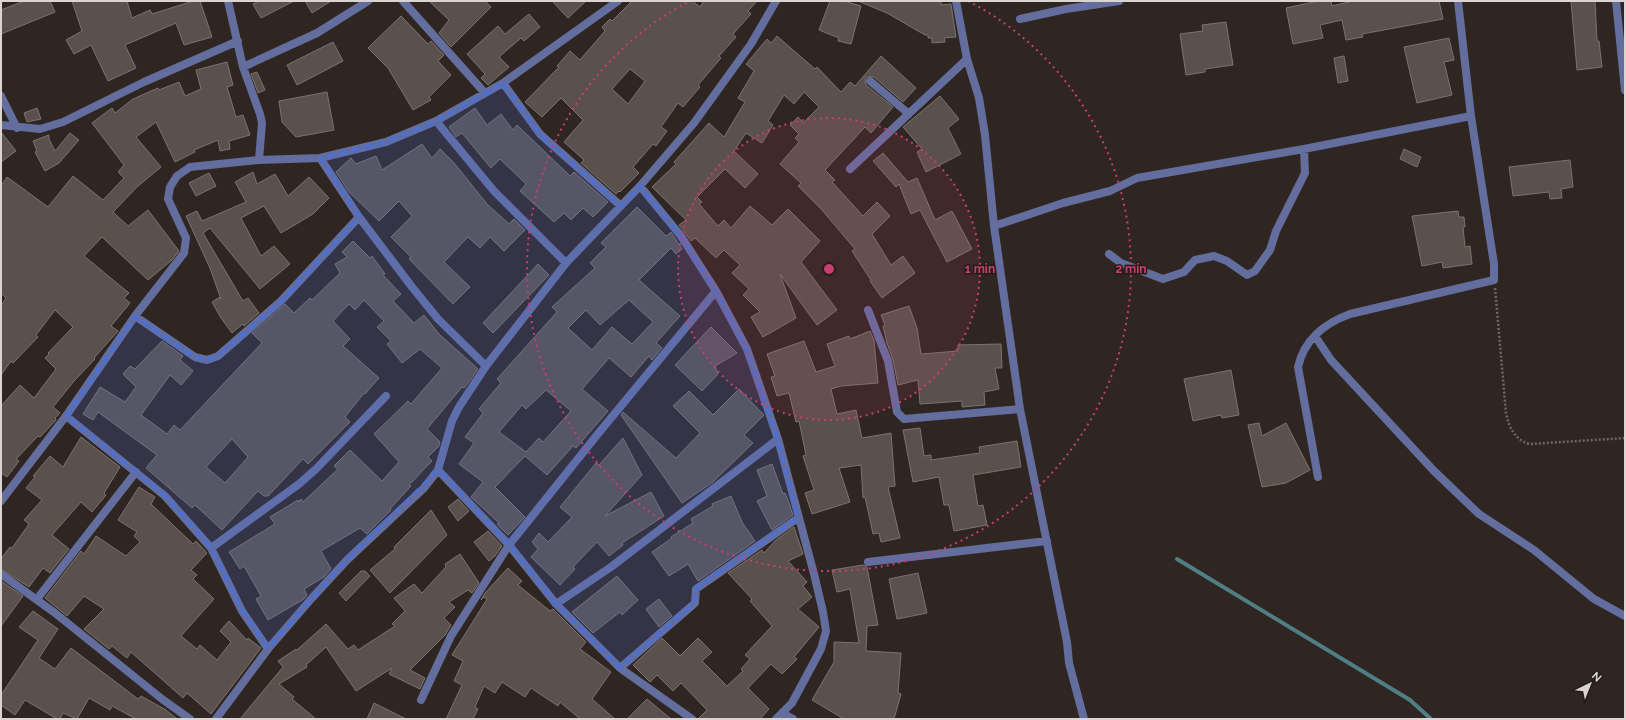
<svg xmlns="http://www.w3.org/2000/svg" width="1626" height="720" font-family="Raleway,sans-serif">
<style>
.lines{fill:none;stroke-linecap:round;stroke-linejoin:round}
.stream{stroke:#4f7f85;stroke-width:4}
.building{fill:#5b514c;stroke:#7d736e;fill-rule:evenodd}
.path{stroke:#6f6764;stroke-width:2.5;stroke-dasharray:2 2;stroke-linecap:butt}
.street{stroke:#636e9f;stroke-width:8}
.marked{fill:#4c70d6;fill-opacity:0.2;stroke:#4c70d6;stroke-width:3;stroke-dasharray:8 5;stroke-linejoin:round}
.ring{fill:none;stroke:#c73e73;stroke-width:2;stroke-dasharray:2 4}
.centre{fill:#c73e73;stroke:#251d18;stroke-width:2}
.ring-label{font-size:12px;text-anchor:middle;font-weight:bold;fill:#c73e73;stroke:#251d18;stroke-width:3;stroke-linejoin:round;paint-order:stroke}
</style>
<rect width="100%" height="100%" fill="#2f2622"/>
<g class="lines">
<path class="stream" d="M1177,559L1410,700L1431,719"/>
</g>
<path class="building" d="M24,1H50L55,12L1,34V10Z
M72,1H127L132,18L150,10L152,14L193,1H200L212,37L184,45L176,23L125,45L136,68L108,81L91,45L74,54L66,40L82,31Z
M259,1H294L261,18L253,4Z
M305,1H331L312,13Z
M429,1H485L491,7L451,47L439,33L449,20Z
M552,1H586L568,18Z
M632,1H692L700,7L704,1H757L748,11L751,14L733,34L736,37L719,56L721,58L698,85L700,87L683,107L678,103L661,127L667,131L656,146L653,144L633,167L639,173L620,192L619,191L616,194L581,163L584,160L564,142L583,120L561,98L542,117L525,102L559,67L557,66L570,51L580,60L605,31L602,27L610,19L612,21ZM630,69L645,81L628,104L612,89Z
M830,1H844L861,6L851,44L838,41L839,38L819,30Z
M858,1H941V5L951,4L956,37L944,38L945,42L932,43V38H928V35H925L887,13Z
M1318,1H1331L1332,6L1353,1H1439L1443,19L1362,34L1363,37L1346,40L1342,20L1320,25L1323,38L1293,44L1286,8Z
M1571,1H1595L1597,41H1599L1602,67L1577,70Z
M529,14L540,27L524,41L521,38L499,57L509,67L488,85L481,78L485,74L467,54L498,26L505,34Z
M401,16L428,44L431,41L444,55L438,61L451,75L429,97L431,100L413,110L388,68L368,48Z
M1226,22L1233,65L1205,69V72L1186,75L1180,34L1203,31L1202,25Z
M777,36L815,69L817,67L841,92L850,82L855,86L881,56L916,88L903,102L874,77H866L865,80L866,85L893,107L871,133L865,127L825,170L835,180L832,182L863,216L877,202L890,216L872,234L891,265L903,256L915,273L882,298L870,281L871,280L852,251L855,249L822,210L798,186L801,183L780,164L799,142L795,138L799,134L790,125L798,117L803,123L819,107L804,92L794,104L784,95L768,121L773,125L762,143L746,133L734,151L758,174L745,188L725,169L697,197L702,202L699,204L718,226L724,220L731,228L750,206L772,225L788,209L820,241L801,262L837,310L817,325L780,274L796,318L763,337L751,317L760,312L743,295L749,289L732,273L740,265L724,250L716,258L695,238L691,241L679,225L686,220L652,187L676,164L674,162L709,123L724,137L745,102L738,98L754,71L746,64L767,39L771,43Z
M1449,38L1454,60L1444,62L1452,95L1417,103L1404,47Z
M333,42L343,61L297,85L287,65Z
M1344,56L1348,81L1338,83L1334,58Z
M227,62L233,85L227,87L236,117L243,115L250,135L229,141L230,149L220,151L218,140L194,150L195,152L175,162L156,122L136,137L161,167L137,187L113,212L128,226L148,210L179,251L172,260L148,280L102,237L84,256L129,293L124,298L130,303L111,326L118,331L94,358L95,359L74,381L53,407L60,413L55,418L56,420L40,437L38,436L16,459L19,461L7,477L1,473V406L20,385L34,398L56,369L45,358L49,354L48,353L73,327L55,310L36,335L38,337L13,363L11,361L1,375V306L6,298L1,293V186L7,177L48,207L73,176L103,200L124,178L118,172L124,165L92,123L112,108L115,113L133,99L158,88L159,90L179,82L185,96L201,89L196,70Z
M257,72L265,90L258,93L251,74Z
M327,92L334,130L296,137L282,122L279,101Z
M940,96L959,119L948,128L961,154L926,172L917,152L922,149L903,127Z
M37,108L41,119L27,122L24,113Z
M475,108L487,125L501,114L513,130L517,125L570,176L574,172L608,202L593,217L583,208L571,220L564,213L554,222L520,191L526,184L500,159L491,168L462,133L456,137L449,127Z
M1,132L16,151L1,162Z
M70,133L79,140L59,163L45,171L35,152L37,151L33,141L49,135V139L55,151Z
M422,144L432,158L440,149L455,164L487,204L509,224L514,219L525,230L504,251L490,237L480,248L468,237L444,262L470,287L453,304L409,259L411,257L391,237L412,216L399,201L379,221L349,192L336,172L351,158L356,164L376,156L382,170Z
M1404,149L1421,157L1417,167L1400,159Z
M883,153L908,182L917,178L935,220L952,211L972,249L947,262L920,210L911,214L899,184L896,187L873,161Z
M1570,160L1573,187L1561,189L1562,198L1550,199L1549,192L1513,196L1509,167Z
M253,172L257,184L275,174L288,196L309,177L329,198L313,214L281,233L264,206L241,218L261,256L274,246L290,264L260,289L210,228L203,233L243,301L248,298L259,313L244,326L243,324L232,333L221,318L212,302L220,297L221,299L210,268L186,216L197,211L202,221L246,202L235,182Z
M209,173L216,186L196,196L189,183Z
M637,207L666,236L671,232L682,249L676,254L671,248L639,280L680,316L656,343L662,348L652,360L649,356L631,377L609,358L582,389L608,411L576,448L573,446L547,475L525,456L495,487L525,517L508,535L497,524L499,523L471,497L483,482L459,464L474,443L465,437L483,413L479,409L501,383L497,379L557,312L552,307L595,268L590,263L606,247L601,243ZM629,300L653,322L632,344L612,327L592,350L568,328L586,310L600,325ZM546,390L571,411L543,442L539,438L526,452L499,432L522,405L526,409Z
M1458,211L1459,217H1464L1465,227H1463L1465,247L1470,246L1472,264L1443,268L1442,262L1422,266L1412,216Z
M353,241L370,258L372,256L385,274L383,275L401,294L393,301L414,323L424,315L439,334L478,369L469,382L464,388L462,387L427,429L440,442L439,446L428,457L432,461L409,485L411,486L390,509L391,510L367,534L360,528L321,551L331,569L324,577L304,589L307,595L304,599L268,620L256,599L261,596L244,566L240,569L229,552L275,524L270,517L298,500L299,502L301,499L303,502L338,469L334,466L350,450L382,481L399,462L374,434L408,401L411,404L442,368L420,349L402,363L387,344L391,341L377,327L384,321L364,300L355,310L349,304L333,321L350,339L343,346L379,378L365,394L364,393L345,417L350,422L308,464L303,459L268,496H264L258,491L222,530L195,505L192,508L146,468L157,455L98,412L93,420L83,414L100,387L125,402L136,387L123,374L130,366L135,369L162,341L183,356L180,360L193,371L181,385L170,375L141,415L167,434L174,425L180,430L262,343L252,333L285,304L294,313L310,298L312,300L340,273L335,264L347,257L342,252ZM232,439L248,457L225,483L206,467Z
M538,264L549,275L493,333L483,323Z
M909,306L917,328L921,354L958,351V345L1001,344L1002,368H995L999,389L984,392L985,405L962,407V401L920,404L918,380L898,385L893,360L887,343L883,326L885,325L881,315Z
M711,327L737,353L715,366L718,374L702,391L675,365Z
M870,331L874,340L878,383L841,386L831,389L837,414L856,410L862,438L891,433L895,486L888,487L900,538L881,542L879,533L873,534L865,497L863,498L861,465L839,468L850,502L812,514L805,493L814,490L803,456L806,455L799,421L796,422L789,393L777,396L771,377L775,376L767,354L804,341L816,372L835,366L827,344L849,336L850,339Z
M1231,370L1239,415L1222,418L1221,415L1193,421L1184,379Z
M739,389L764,415L744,435L753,443L713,482L682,503L621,415L623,412L676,458L700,433L673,406L689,391L713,415Z
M1259,423L1262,436L1286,423L1310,470L1286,483L1262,487L1248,425Z
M920,428L924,456L931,455V460L980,453L979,447L1017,441L1021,467L973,475L978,506L983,505L987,525L954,531L949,505H944L939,477L913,482L903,430Z
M81,437L120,467L104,493L106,495L92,512L81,502L52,535L69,549L50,573L43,568L29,587L1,569V559L10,547L12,548L29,524L24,520L42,500L26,488L35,477L33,476L50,456L63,467Z
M623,438L642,475L605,516L651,492L664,516L622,543L623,545L609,556L597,542L573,567L575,569L560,585L531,557L538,549L532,542L539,533L548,542L572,517L560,507L596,463L599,465Z
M772,464L783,494L785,493L788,500L793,515L772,530L757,501L767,496L757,470Z
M139,487L155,497L151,504L193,544L196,541L207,553L191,570L197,575L193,579L214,599L181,636L197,649L200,645L217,660L231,642L220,631L229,621L247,640L248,638L261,648L211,714L187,693L183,698L131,652L127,658L112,646L109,649L84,629L104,609L84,596L67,616L45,598L81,551L84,554L96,536L126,556L140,542L134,536L137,532L118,520Z
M731,496L742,522L755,541L698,581L688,564L669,576L652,552L672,538L671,537L693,523L691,519L713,506L712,504Z
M458,499L469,511L458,521L448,507Z
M431,510L447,535L390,593L370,570L395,549L394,547Z
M794,527L803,554L788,561L807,582L803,586L812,597L798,609L819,627L794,657L797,659L782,674L771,664L748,688L769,709L760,719H698L707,710L681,683L673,691L657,675L650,682L633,665L662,638L679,655H681L698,638L712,652L702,661L727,686L743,671L741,669L750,659L745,655L772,626L750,601L752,599L728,573L762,550L764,553L776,540Z
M488,531L502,546L495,556L489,561L474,542Z
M460,554L479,583L472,593L468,590L449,602L455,607L444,618L451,625L445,635L410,670L425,678L420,689L389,674L392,668L356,691L326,647L306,665L307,667L279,684L294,697L292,699L316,719H240L283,667L278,661L296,649L297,650L326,624L348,649L354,645L358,650L395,626L392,624L405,611L394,598L414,584L422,593L446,567L445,564Z
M863,565L867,567L878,625L867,626L866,651L901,653L898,693L901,694L894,719H844L812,700L834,662V642L859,643L850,589L837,592L832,570Z
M508,568L522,581L518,585L550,611L553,609L586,642L580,649L611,672L592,699L615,719H580L560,702L558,706L531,688L525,697L502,682L495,693L484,686L475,707L478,709L473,719H446L462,685L454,681L463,661L452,655L484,604L487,599L484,597L481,600L485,593Z
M361,571H365L370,576L346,601L339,593Z
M918,573L927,613L897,619L889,579Z
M617,576L638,600L622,615L620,612L593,633L572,612Z
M1,581L23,596L1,626Z
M659,599L672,616L659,627L646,609Z
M33,611L58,629L39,658L55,669L71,648L138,699L141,696L166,710L177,719H136L112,706L110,710L89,698L77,719L63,713L60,719H57L25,700L15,715L1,705V695L38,640L19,627Z
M647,699L671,719H627Z
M374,703L406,719H367Z"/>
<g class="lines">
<path class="path" d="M1495,288L1506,413C1509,427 1514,439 1529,444L1625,438"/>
<path class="street" d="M228,1L243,67L260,114L262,123L259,160
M403,1L484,92
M956,1L967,59L979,98L985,135L994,226L1020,409L1067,642L1069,663L1084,719
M1616,1L1625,90
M1020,19L1066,9L1119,1
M243,67L317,33L368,1
M870,81L909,114
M503,83L540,134L621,206
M1,96L17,128
M436,121L494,191L566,263
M1,125L40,129L63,122L144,82L238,41
M320,158L359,217L412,287L438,319L486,366
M850,169L967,59
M640,186L681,236L716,291L747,349L778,439L814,574L823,612L826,631L821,649L792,703L776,719
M994,226L1063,203L1110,191L1137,178L1304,149L1471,116
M1109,254L1121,263L1163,279L1184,272L1195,260L1214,256L1227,261L1247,275L1255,271L1270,250L1276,231L1305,173L1304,149
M868,310L888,361L897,412L904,419L1020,409
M135,316L195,357L207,360L218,356L281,301L359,217
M1315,336L1331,360L1434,471L1479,514L1534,550L1594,599L1625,616
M66,416L165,496L211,548L242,611L268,649
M438,470L509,545L556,604L620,668L692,719
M1318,477L1298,367C1304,340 1325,323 1350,314L1494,280V264L1471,116L1458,1
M1,501L66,416L135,316L184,253L186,238L168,199L170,187L177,176L190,167L259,160L320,158L386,142L436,121L503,83L618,1
M211,548L299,484L316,469L386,396
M868,562L1047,541
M1,574L55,613L162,699L190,719
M37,599L136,472
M556,604L611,567L778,439
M620,668L695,603L696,589L798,518
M421,700L451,636L509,545L597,435L716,291
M782,713L793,719
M216,719L268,649L312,598L347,560L424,488L438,470L452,421L459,407L486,366L566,263L640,186L694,123L751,44L776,1"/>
</g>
<path class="marked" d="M503,83L540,134L621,206L640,186L681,236L716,291L747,349L778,439L798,518L696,589L695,603L620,668L556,604L509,545L438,470L347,560L268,649L242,611L211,548L165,496L66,416L135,316L195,357L207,360L218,356L281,301L359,217L320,158L386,142L436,121Z"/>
<circle cx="829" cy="269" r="151" fill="#c73e73" fill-opacity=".12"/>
<g class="ring">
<circle cx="829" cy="269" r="151"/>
<path d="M968 1A302 302 0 1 1 690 1"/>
</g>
<circle cx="829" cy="269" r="6" class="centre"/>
<g class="ring-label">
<text x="980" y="273">1 min</text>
<text x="1131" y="273">2 min</text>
</g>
<rect width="1626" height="720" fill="none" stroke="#dad5d2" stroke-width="4"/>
<g transform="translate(1590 684) rotate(43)" stroke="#251d18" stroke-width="3" paint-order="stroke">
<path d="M0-3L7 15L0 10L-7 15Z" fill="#dad5d2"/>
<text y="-6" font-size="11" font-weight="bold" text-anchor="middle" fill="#dad5d2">N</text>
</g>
</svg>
